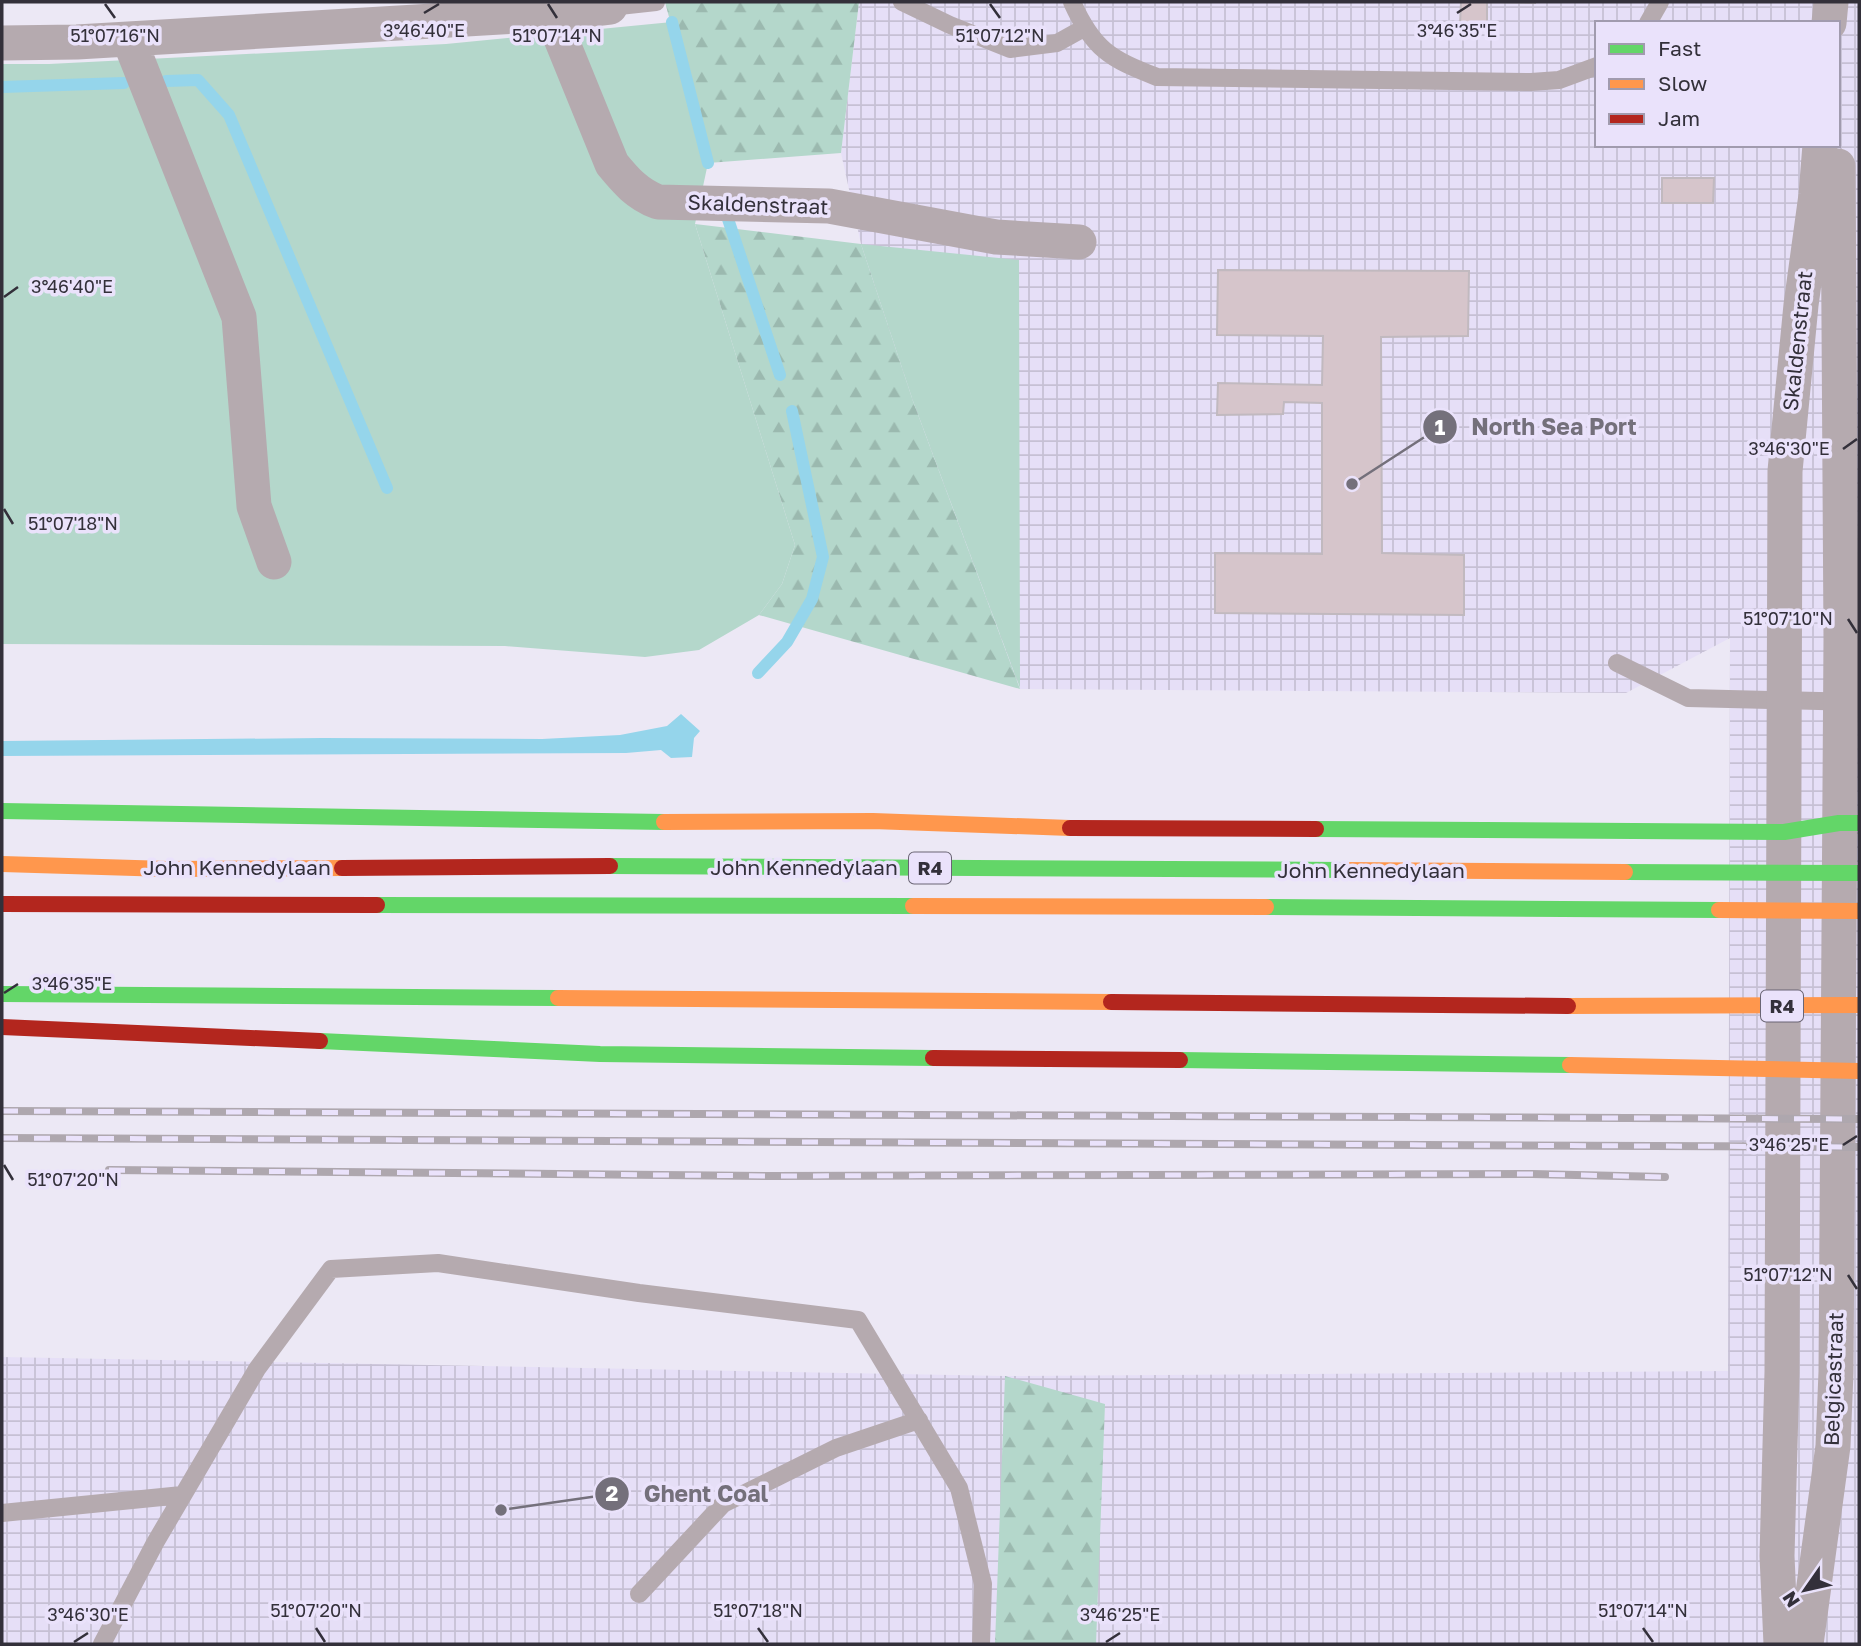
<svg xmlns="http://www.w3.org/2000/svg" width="1861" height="1646" font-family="'Golos Text',sans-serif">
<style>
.industrial{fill:url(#industrial-grid);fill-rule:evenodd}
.green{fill:#b4d7cb}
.forest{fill:url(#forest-firs)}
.water{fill:#95d5eb}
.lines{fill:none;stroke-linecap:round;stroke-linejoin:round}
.stream{stroke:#95d5eb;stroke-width:12}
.building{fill:#d6c5cb;stroke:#c1b9bf;stroke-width:2}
.lane{stroke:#b5aaaf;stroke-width:18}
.street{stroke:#b5aaaf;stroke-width:35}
.fast{stroke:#63d668;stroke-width:16}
.slow{stroke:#ff974d;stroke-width:16}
.jam{stroke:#b3261e;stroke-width:16}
.rail-casing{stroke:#aea7ae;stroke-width:8}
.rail{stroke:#eae2fb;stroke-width:5;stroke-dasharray:16;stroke-linecap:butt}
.ticks{fill:none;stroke:#33303a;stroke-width:2.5}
.labels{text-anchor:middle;stroke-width:7;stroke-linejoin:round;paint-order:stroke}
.shield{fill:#eae2fb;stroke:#6a6574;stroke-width:2}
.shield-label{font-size:19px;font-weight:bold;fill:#33303a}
.street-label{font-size:21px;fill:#33303a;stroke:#eae2fb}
.ticks-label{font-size:18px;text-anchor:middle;fill:#33303a;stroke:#eae2fb;stroke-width:7;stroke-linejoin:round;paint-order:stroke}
.leader{fill:none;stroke:#74707b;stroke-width:2.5}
.callout-dot{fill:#74707b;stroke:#eae2fb;stroke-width:2.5}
.mark-label{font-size:21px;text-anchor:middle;font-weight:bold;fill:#fff}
.callout-label{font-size:23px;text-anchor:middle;font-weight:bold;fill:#74707b;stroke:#eae2fb;stroke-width:7;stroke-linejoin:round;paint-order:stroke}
</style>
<defs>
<pattern id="industrial-grid" width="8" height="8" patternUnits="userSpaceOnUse" patternTransform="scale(1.75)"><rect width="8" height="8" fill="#e6dff7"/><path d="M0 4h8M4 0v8" fill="none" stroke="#c6c0d4"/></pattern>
<pattern id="forest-firs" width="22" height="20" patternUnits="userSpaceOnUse" patternTransform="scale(1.75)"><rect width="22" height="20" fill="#b4d7cb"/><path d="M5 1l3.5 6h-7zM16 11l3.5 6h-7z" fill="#9bb9af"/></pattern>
</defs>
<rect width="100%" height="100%" fill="#ece8f5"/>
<path class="industrial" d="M859,2H1859V1644H2V1357L1005,1376L1728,1371L1730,638L1626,693L1020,689L913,401L861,244L841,153ZM1597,23H1838V145H1597Z"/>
<path class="green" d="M672,22L708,163L695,224L795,545L782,584L759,615L699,650L645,657L505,646L2,644V64H49L446,44Z
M861,244L1019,260L1020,688L913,401Z"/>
<path class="forest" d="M665,2H859L841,153L708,163Z
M695,224L861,244L913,401L1020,689L759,615L782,584L795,545Z
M1005,1376L1105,1404L1096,1644H995Z"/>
<path class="water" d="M681,714L700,731L694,738L692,757L671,758L661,750L626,753L2,756V741L322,738L542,739L620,735L667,726Z"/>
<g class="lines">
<path class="stream" d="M672,22L708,163
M166,81L198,80L229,115L387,488
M2,87L124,83
M728,219L780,375
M758,673L787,642L812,599L823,557L792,411"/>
</g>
<path class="building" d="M1413,2H1535V3L1487,2V26L1460,25L1461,2Z
M1662,178H1714L1713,203H1662Z
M1218,270L1469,271L1468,336L1381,337L1382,553L1464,555V615L1215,613V553L1322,554V403L1284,402L1283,414L1217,415L1218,383L1322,385L1323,336L1217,335Z"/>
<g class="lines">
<path class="lane" d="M902,2L950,25L1010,49L1057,43L1084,28
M1072,2C1093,49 1110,59 1157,77L1531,82L1559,80L1597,66
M610,7L656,2
M1648,23L1660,2
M1617,663L1688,698L1859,702
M2,1513L182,1495
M639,1594L723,1504L836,1448L919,1420
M102,1644L155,1543L257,1369L331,1269L438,1263L639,1293L858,1320L959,1488L983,1584L981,1644"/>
<path class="street" d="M551,14L612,164C626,181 637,194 658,202L829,206L996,237L1079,242
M1829,23L1831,2
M129,39L239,317L254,506L274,562
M2,43L77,42L551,14L610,7
M1781,1644L1777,1556L1782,1372L1785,471L1801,305L1816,195L1820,145
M1806,1644L1833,1446L1836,1372L1841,639L1838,166"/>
<path class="fast" d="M2,811L664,822
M1316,829L1784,832L1839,823H1859
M610,866L1344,870
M1625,872L1859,873
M377,905L913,906
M1266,907L1719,910
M2,994L558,998
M320,1041L600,1054L933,1058
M1180,1060L1570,1065"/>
<path class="slow" d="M664,822L873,821L1070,828
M2,864L168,869L342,868
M1344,870L1625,872
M913,906L1266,907
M1719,910L1859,911
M558,998L1111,1002
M1568,1006L1859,1005
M1570,1065L1859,1071"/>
<path class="jam" d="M1070,828L1316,829
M342,868L610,866
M2,904L377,905
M1111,1002L1568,1006
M2,1027L320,1041
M933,1058L1180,1060"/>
<defs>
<path id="rail" d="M2,1111L1859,1119
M2,1138L1859,1147
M109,1170L775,1176L1532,1174L1665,1177"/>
</defs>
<use href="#rail" class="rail-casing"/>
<use href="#rail" class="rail"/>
</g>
<path class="ticks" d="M105,4L115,18M548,4L557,18M990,4L1000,18M424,13L439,4M1457,13L1471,4M4,297L18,287M1843,449L1857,439M4,509L13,524M1848,619L1857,633M4,993L18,984M1843,1145L1857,1136M4,1165L13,1180M1848,1275L1857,1289M316,1628L325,1642M758,1628L768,1642M1643,1628L1653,1642M74,1642L88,1633M1106,1642L1120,1633"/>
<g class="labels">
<g class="shield">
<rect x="909" y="852.5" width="42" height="31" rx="5"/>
<rect x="1761" y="990.5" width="42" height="31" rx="5"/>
</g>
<g class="shield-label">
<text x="930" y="875">R4</text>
<text x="1782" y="1013">R4</text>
</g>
<g class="street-label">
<text transform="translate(758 205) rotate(2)" y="7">Skaldenstraat</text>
<text transform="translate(1798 341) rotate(-84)" y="7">Skaldenstraat</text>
<text x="237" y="875">John Kennedylaan</text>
<text x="804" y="875">John Kennedylaan</text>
<text x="1371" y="878">John Kennedylaan</text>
<text transform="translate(1834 1379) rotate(-88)" y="7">Belgicastraat</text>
</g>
</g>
<g class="ticks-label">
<text x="424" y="37">3°46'40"E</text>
<text x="1457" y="37">3°46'35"E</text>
<text x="115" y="42">51°07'16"N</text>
<text x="557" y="42">51°07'14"N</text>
<text x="1000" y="42">51°07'12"N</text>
<text x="72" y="293">3°46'40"E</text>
<text x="1789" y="455">3°46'30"E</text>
<text x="73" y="530">51°07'18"N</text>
<text x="1788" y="625">51°07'10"N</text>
<text x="72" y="990">3°46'35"E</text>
<text x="1789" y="1151">3°46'25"E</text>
<text x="73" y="1186">51°07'20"N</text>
<text x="1788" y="1281">51°07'12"N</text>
<text x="316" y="1617">51°07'20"N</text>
<text x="758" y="1617">51°07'18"N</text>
<text x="1643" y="1617">51°07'14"N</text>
<text x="88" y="1621">3°46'30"E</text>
<text x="1120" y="1621">3°46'25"E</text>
</g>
<path class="leader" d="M1352 484L1440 427M501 1510L612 1494"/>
<g class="callout-dot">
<circle cx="1352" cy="484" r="7"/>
<circle cx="501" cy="1510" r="7"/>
<circle cx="1440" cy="427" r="18"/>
<circle cx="612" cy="1494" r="18"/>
</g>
<g class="mark-label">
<text x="1440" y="435">1</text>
<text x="612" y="1501">2</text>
</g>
<g class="callout-label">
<text x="1554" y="435">North Sea Port</text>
<text x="706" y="1502">Ghent Coal</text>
</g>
<rect width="1861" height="1646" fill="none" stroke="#33303a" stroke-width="7"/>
<rect x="1595" y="21" width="245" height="126" fill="#eae2fb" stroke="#a19bae" stroke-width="2"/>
<rect x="1609" y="44" width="35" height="10" fill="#63d668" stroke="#a19bae" stroke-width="2"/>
<text x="1658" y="56" font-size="21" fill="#33303a">Fast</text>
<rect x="1609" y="79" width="35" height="10" fill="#ff974d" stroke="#a19bae" stroke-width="2"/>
<text x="1658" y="91" font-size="21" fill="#33303a">Slow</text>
<rect x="1609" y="114" width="35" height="10" fill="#b3261e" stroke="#a19bae" stroke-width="2"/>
<text x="1658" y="126" font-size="21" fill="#33303a">Jam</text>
<g transform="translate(1805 1590) rotate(236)" stroke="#eae2fb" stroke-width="5" paint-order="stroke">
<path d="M0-5L12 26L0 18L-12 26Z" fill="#33303a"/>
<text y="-10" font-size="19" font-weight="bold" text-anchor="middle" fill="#33303a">N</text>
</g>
</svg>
